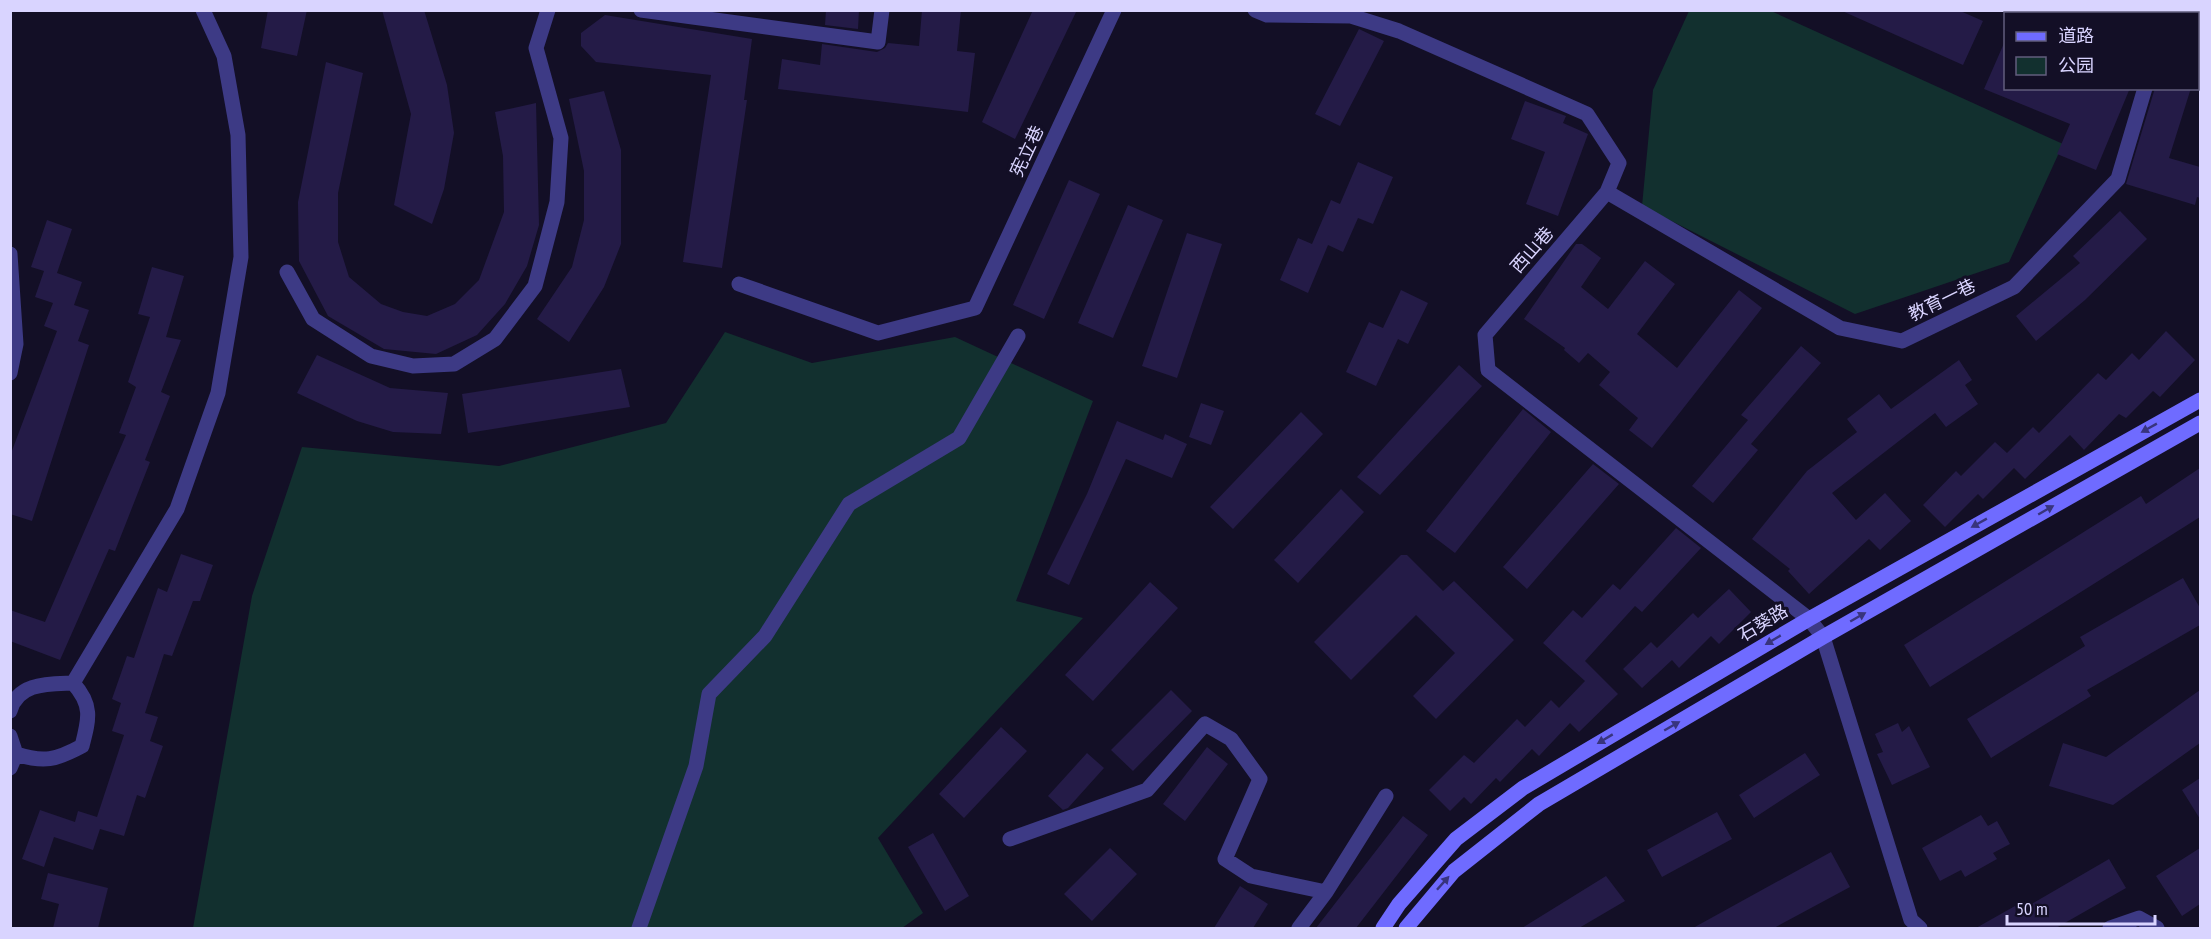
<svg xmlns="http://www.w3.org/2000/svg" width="2211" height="939" font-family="'PT Sans Narrow','Noto Sans SC',sans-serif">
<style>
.green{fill:#12302f}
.building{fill:#241b47}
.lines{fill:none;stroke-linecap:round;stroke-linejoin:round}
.pedestrian{stroke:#3d3a85;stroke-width:15}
.minor{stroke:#3d3a85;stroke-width:15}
.secondary{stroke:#6f6bff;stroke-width:15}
.oneway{fill:#38347d}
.labels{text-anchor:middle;stroke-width:6;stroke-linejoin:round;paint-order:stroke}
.street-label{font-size:18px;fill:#d9d4ff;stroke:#130f26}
</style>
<rect width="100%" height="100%" fill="#130f26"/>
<path class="green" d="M1689,11H1771L2063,144L2009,262L1855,314L1642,206L1653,90Z
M725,332L812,363L955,337L1093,401L1016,601L1083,618L878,838L923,913L902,928H193L252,596L302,447L499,466L666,423Z"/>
<path class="building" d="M268,10H307L297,56L261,48Z
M382,10H424L447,85L454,133L444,189L432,224L394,205L411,114Z
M826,10H859L858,29L825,25Z
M922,10H961L957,51L975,53L968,112L778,89L782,59L820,65L822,44L877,52L885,48L888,43L919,46Z
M1033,10H1077L1015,139L982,122Z
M1840,10H1958L1983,21L1963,65Z
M605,15L752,39L744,100H747L722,268L683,262L711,75L596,62L581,46V33Z
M1359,29L1384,41L1340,126L1315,114Z
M2005,41L2006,88H2130L2096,170L2057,154L2070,124L1984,89Z
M326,62L363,73L338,193V242L349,277L381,304L403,312L427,316L455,304L479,280L504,212L503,156L495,112L536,103L539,225L527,266L505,304L477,335L436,354L384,349L328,316L299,261L298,202Z
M2155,88H2191L2169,158L2200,167V198L2197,197L2195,205L2126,184Z
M604,91L621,150V244L604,287L569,342L537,319L572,267L584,220V171L569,99Z
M1525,101L1566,116L1563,123L1588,134L1558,216L1526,204L1545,152L1511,139Z
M1358,162L1393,177L1373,224L1358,218L1343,252L1328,245L1308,293L1280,280L1298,238L1312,244L1331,200L1340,204Z
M1069,180L1100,194L1044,319L1013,305Z
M1128,205L1163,220L1113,338L1078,323Z
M2120,211L2147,239L2085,300L2036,341L2016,316L2080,263L2073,256Z
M47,220L72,229L57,273L82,282L74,305L89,310L78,341L89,345L32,521L10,514V456L57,331L44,326L53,303L35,297L44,271L31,267Z
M1187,233L1222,244L1177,378L1142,366Z
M1576,244H1582L1601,258L1581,287L1608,309L1645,261L1675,284L1637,334L1677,368L1739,290L1762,308L1652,448L1629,430L1638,418L1599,385L1610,372L1588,353L1579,363L1564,350L1565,348L1524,319Z
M152,267L184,276L166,337L181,340L161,392L170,396L145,460L150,462L115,551L109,549L60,660L10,641V610L45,622L126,435L119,433L136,387L128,382L150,317L138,314Z
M1401,290L1428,303L1408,344L1398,339L1376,386L1346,372L1369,322L1383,328Z
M2166,331L2195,360L2160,397L2153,391L2126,418L2119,414L2084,450L2070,435L2025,479L2014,468L1983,499L1978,494L1945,527L1923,505L1956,471L1961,476L1995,442L2007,453L2033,427L2039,433L2098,373L2106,380L2132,353L2139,360Z
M1801,346L1821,363L1751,444L1758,450L1713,503L1692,486L1748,420L1741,415Z
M317,355L390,388L448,393L441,434L393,432L357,421L297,393Z
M1959,360L1972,380L1965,385L1978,404L1946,427L1935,413L1832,493L1856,520L1885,493L1911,521L1880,550L1869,539L1809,594L1788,571L1790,569L1752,539L1807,471L1857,432L1847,419L1879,394L1891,409Z
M1459,365L1482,386L1380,495L1357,477Z
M621,369L630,407L468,433L462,394Z
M1201,403L1224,411L1211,445L1189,437Z
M1523,409L1551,432L1455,553L1426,531Z
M1301,412L1323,434L1233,529L1210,507Z
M1117,421L1163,440L1165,434L1187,444L1172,478L1126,459L1069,585L1047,574L1087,494Z
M1593,464L1619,484L1527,589L1503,567Z
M2200,468V517L1930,687L1904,645L2141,496L2146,504Z
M1341,489L1364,512L1298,583L1274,560Z
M1676,528L1701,548L1642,612L1635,606L1585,661L1618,694L1579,732L1570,723L1539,756L1532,749L1500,782L1496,778L1471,804L1464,797L1450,811L1429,790L1464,755L1474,763L1517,719L1525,727L1551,700L1559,708L1585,681L1543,643L1573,610L1582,618L1613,584L1620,590Z
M181,554L213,565L200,601H193L172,656L164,654L145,713L158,717L150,741L163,746L145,798L137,795L124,836L100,829L93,850L54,837L44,867L22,859L40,810L75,822L78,811L97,817L124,735L112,731L121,703L112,699L127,656L134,658L158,588L167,592Z
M1401,555H1407L1443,591L1454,581L1514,640L1436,719L1413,696L1455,653L1416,615L1351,680L1314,642Z
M2183,578L2200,608V625L2087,690L2091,696L1991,758L1967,719L2085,646L2080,637Z
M1150,582L1178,608L1093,701L1065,675Z
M1729,589L1751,612L1719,644L1711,636L1679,668L1672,660L1642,688L1623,669L1651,642L1657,648L1693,613L1698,618Z
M1171,690L1192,711L1133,771L1111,750Z
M2200,690V743L2113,805L2049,786L2063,743L2106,757Z
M1898,723L1902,732L1909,726L1930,767L1892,785L1877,754L1883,752L1875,734Z
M1001,727L1027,751L964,818L939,794Z
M1207,747L1228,764L1185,821L1163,804Z
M1087,753L1104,768L1068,808L1063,810L1048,796Z
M1805,753L1820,775L1754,818L1739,795Z
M2200,778V819L2182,790Z
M1717,812L1732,839L1662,877L1647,850Z
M1981,815L1988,826L1997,821L2010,844L1993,853L1997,859L1965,877L1961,870L1940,881L1922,848Z
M1403,816L1428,835L1356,928H1316Z
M933,833L969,896L945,911L908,847Z
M1110,848L1137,874L1092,921L1064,894Z
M2200,848V904L2182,916L2156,876Z
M1831,852L1850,887L1774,928H1693Z
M2109,859L2126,888L2056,928H1976L2015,906L2018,912Z
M48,873L108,888L98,928H53L59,904L41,899Z
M1606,876L1625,901L1579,928H1522Z
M1240,886L1268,904L1253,928H1214Z"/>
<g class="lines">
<path class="pedestrian" d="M639,928L696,766L709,694L765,636L849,504L959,438L1018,336"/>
<path class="minor" d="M641,10L878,42L882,10
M1255,10L1267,15L1351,16L1399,31L1587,114L1619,163L1607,192L1485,335L1488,370L1809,619L1823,637L1911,920L1920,928
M2168,14L2169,10
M1607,192L1840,328L1902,341L2014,287L2118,179L2145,88
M10,254L16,344L10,373
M287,272L313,319L371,356L413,366L454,364L495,339L535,286L557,202L561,138L536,48L548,10
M739,284L878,333L975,308L1114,10
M73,683L177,509L218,393L241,257L238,135L224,56L203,10
M10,711C18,682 49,684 73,683C93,705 89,719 82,746C56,760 44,763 16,754
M10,736L16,754L10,768
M1010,839L1147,790L1205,724L1231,739L1260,779L1225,859L1251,876L1326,892
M1299,928L1326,892L1386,796
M2110,928L2139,918L2157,928"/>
<path class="secondary" d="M1383,928L1399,904L1456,839L1523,788L1809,619L2200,400
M1406,928L1454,871L1539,804L1823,637L2200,423"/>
</g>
<defs><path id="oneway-solid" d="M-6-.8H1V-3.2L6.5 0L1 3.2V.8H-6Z" transform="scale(1.5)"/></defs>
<g class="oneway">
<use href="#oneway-solid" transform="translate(2149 428) rotate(151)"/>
<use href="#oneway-solid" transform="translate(2046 510) rotate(-30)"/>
<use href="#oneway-solid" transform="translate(1979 523) rotate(151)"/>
<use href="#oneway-solid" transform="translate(1858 617) rotate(-30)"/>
<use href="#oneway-solid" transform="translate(1773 640) rotate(149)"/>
<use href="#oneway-solid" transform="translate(1672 726) rotate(-30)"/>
<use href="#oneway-solid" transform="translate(1605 739) rotate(149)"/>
<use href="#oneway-solid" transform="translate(1443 883) rotate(-48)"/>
</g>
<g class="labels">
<g class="street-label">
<text transform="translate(1027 151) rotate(-65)" y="6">宪立巷</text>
<text transform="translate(1532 250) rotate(-49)" y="6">西山巷</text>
<text transform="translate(1942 300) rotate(-26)" y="6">教育一巷</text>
<text transform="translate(1763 623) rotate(-31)" y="6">石葵路</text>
</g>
</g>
<rect width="2211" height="939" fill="none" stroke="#d9d4ff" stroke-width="24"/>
<rect x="2004" y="12" width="195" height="78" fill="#130f26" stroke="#625e7d" stroke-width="1.5"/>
<rect x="2016" y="32" width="30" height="9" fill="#6f6bff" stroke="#625e7d" stroke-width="1.5"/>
<text x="2058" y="42" font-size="18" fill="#d9d4ff">道路</text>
<rect x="2016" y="57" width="30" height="18" fill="#12302f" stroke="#625e7d" stroke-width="1.5"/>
<text x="2058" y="72" font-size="18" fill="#d9d4ff">公园</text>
<path d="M2007 915v9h148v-9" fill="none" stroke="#d9d4ff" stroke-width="3"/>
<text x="2016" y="915" font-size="18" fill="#d9d4ff" stroke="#130f26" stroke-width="4.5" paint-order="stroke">50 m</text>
</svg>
